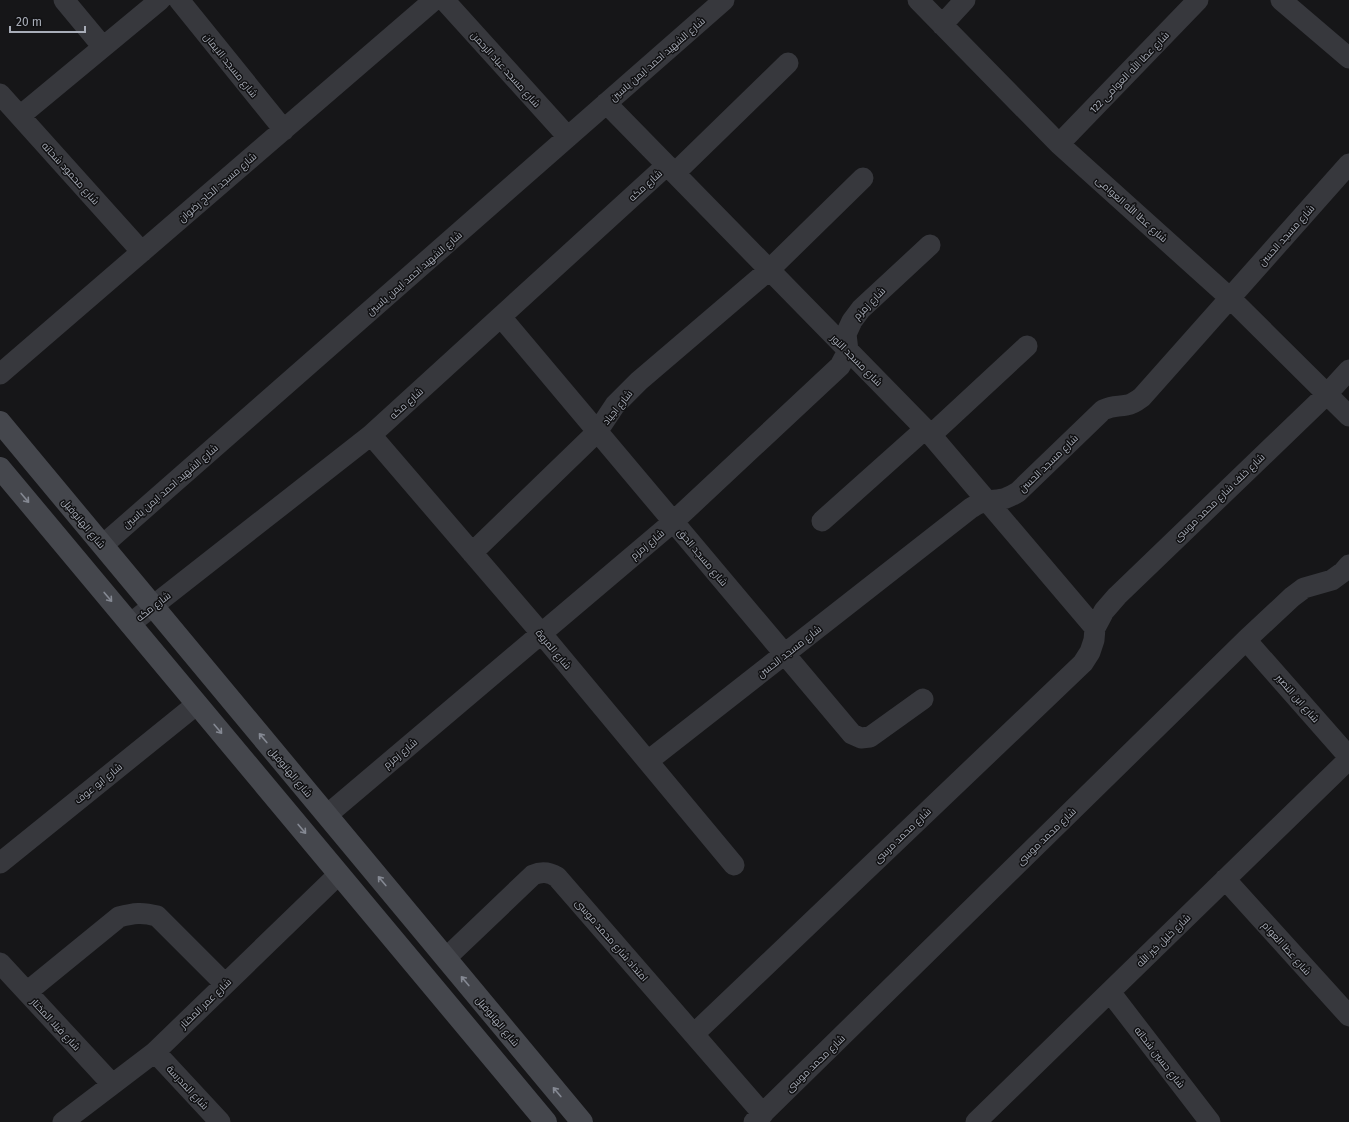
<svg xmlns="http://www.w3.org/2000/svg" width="1349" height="1122" font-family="'Fira Sans',Cairo,sans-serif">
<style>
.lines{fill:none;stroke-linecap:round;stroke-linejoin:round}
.street{stroke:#37383d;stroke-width:21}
.secondary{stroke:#45474d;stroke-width:22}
.oneway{stroke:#858993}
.labels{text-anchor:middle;stroke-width:3;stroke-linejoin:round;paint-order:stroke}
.street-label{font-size:10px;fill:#a8adb8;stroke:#111113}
</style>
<rect width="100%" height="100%" fill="#161618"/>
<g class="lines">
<path class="street" d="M64,0L103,47
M179,0L284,130
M444,0L568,137
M918,0L1059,144L1230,298L1349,416
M1281,0L1349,58
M942,25L965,0
M0,94L142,252
M606,103L931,435L1095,628
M20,116L160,0
M1059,144L1198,0
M675,173L788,63
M501,317L852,734L861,738L870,737L923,699
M0,374L434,0
M371,435L541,633L734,865
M931,435L1027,346
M822,521L925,429
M103,545L724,0
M472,553L597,432L615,405L639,381L769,270L863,178
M130,624L371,435L667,165
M1246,640L1349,757
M648,761L971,508C976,505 982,501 988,501C1002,499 1005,500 1018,492L1103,410C1114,405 1117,407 1127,405C1133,404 1138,400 1142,397L1349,164
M327,815L673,522L840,366L848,351L846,334L852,321L861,309L930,245
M0,863L197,704
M1225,879L1349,1016
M446,958L533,875C542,871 549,872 557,877L763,1114
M0,963L112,1084
M27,992L119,917C134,913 142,912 157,916L225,984
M1110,992L1210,1122
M694,1034L1083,663L1090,652L1094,640L1095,628L1104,611L1117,596L1327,394L1349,370
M155,1052L220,1122
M63,1122L155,1052L339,874
M754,1122L1246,640L1292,597L1304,588L1332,580L1343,572L1349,565
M976,1122L1349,759"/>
<path class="secondary" d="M0,422L582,1122
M0,468L546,1122"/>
</g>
<defs><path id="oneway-shaft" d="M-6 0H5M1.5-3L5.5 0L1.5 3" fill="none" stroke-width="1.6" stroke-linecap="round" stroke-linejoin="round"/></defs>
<g class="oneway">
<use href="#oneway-shaft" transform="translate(25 498) rotate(50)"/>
<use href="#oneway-shaft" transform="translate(108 597) rotate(50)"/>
<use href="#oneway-shaft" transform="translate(218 729) rotate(50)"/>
<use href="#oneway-shaft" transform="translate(263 738) rotate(-130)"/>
<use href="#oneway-shaft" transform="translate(302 829) rotate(50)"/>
<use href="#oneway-shaft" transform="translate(382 881) rotate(-130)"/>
<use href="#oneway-shaft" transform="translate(465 981) rotate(-130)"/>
<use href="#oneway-shaft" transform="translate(557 1092) rotate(-130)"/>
</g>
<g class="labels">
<g class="street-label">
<text transform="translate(657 59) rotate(-41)" y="4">شارع الشهيد احمد ايمن ياسين</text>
<text transform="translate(231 65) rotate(51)" y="4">شارع مسجد الايمان</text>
<text transform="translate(506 69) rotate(48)" y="4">شارع مسجد عباد الرحمن</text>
<text transform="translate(1129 72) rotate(-46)" y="4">شارع عطا الله العوامى 122</text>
<text transform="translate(71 173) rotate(48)" y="4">شارع محمود شحاته</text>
<text transform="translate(645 185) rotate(-42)" y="4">شارع مكه</text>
<text transform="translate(217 187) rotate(-41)" y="4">شارع مسجد الحاج رضوان</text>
<text transform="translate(1132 209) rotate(42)" y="4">شارع عطا الله العوامى</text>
<text transform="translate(1286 235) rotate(-48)" y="4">شارع مسجد الحسن</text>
<text transform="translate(414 273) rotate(-41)" y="4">شارع الشهيد احمد ايمن ياسين</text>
<text transform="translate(869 303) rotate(-46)" y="4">شارع زمزم</text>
<text transform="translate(857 360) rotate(45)" y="4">شارع مسجد النور</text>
<text transform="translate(406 403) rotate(-42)" y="4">شارع مكه</text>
<text transform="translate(617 407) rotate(-51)" y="4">شارع اجياد</text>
<text transform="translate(1048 463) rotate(-44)" y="4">شارع مسجد الحسن</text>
<text transform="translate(170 486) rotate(-41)" y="4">شارع الشهيد احمد ايمن ياسين</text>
<text transform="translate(1219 497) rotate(-44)" y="4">شارع خلف شارع محمد موسى</text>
<text transform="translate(84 523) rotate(50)" y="4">شارع الهانوفيل</text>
<text transform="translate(647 544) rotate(-40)" y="4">شارع زمزم</text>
<text transform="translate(703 557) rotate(50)" y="4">شارع مسجد الحق</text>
<text transform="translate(153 606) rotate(-38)" y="4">شارع مكه</text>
<text transform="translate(554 649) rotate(50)" y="4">شارع المروة</text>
<text transform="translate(789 651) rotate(-38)" y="4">شارع مسجد الحسن</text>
<text transform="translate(1298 698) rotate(49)" y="4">شارع ابن النصير</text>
<text transform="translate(400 753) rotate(-40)" y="4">شارع زمزم</text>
<text transform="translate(291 772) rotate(50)" y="4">شارع الهانوفيل</text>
<text transform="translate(98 783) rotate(-39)" y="4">شارع ابو عوف</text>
<text transform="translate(902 835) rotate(-44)" y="4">شارع محمد مرسى</text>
<text transform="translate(1046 836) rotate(-44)" y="4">شارع محمد موسى</text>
<text transform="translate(612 940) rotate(49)" y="4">امتداد شارع محمد موسى</text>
<text transform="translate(1163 940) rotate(-44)" y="4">شارع خليل خير الله</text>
<text transform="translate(1287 948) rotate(48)" y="4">شارع عطا العوام</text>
<text transform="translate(205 1003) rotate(-44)" y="4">شارع عمر المختار</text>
<text transform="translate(498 1021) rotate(50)" y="4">شارع الهانوفيل</text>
<text transform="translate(56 1024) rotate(47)" y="4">شارع فيلا المختار</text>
<text transform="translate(1160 1057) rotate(52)" y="4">شارع حسين شحاته</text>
<text transform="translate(815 1063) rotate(-44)" y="4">شارع محمد موسى</text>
<text transform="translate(188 1087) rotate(47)" y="4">شارع المدرسة</text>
</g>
</g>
<path d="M10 26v6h75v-6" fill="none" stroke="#a8adb8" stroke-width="2"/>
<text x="16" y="26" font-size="12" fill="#a8adb8" stroke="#111113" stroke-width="3" paint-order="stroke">20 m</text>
</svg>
